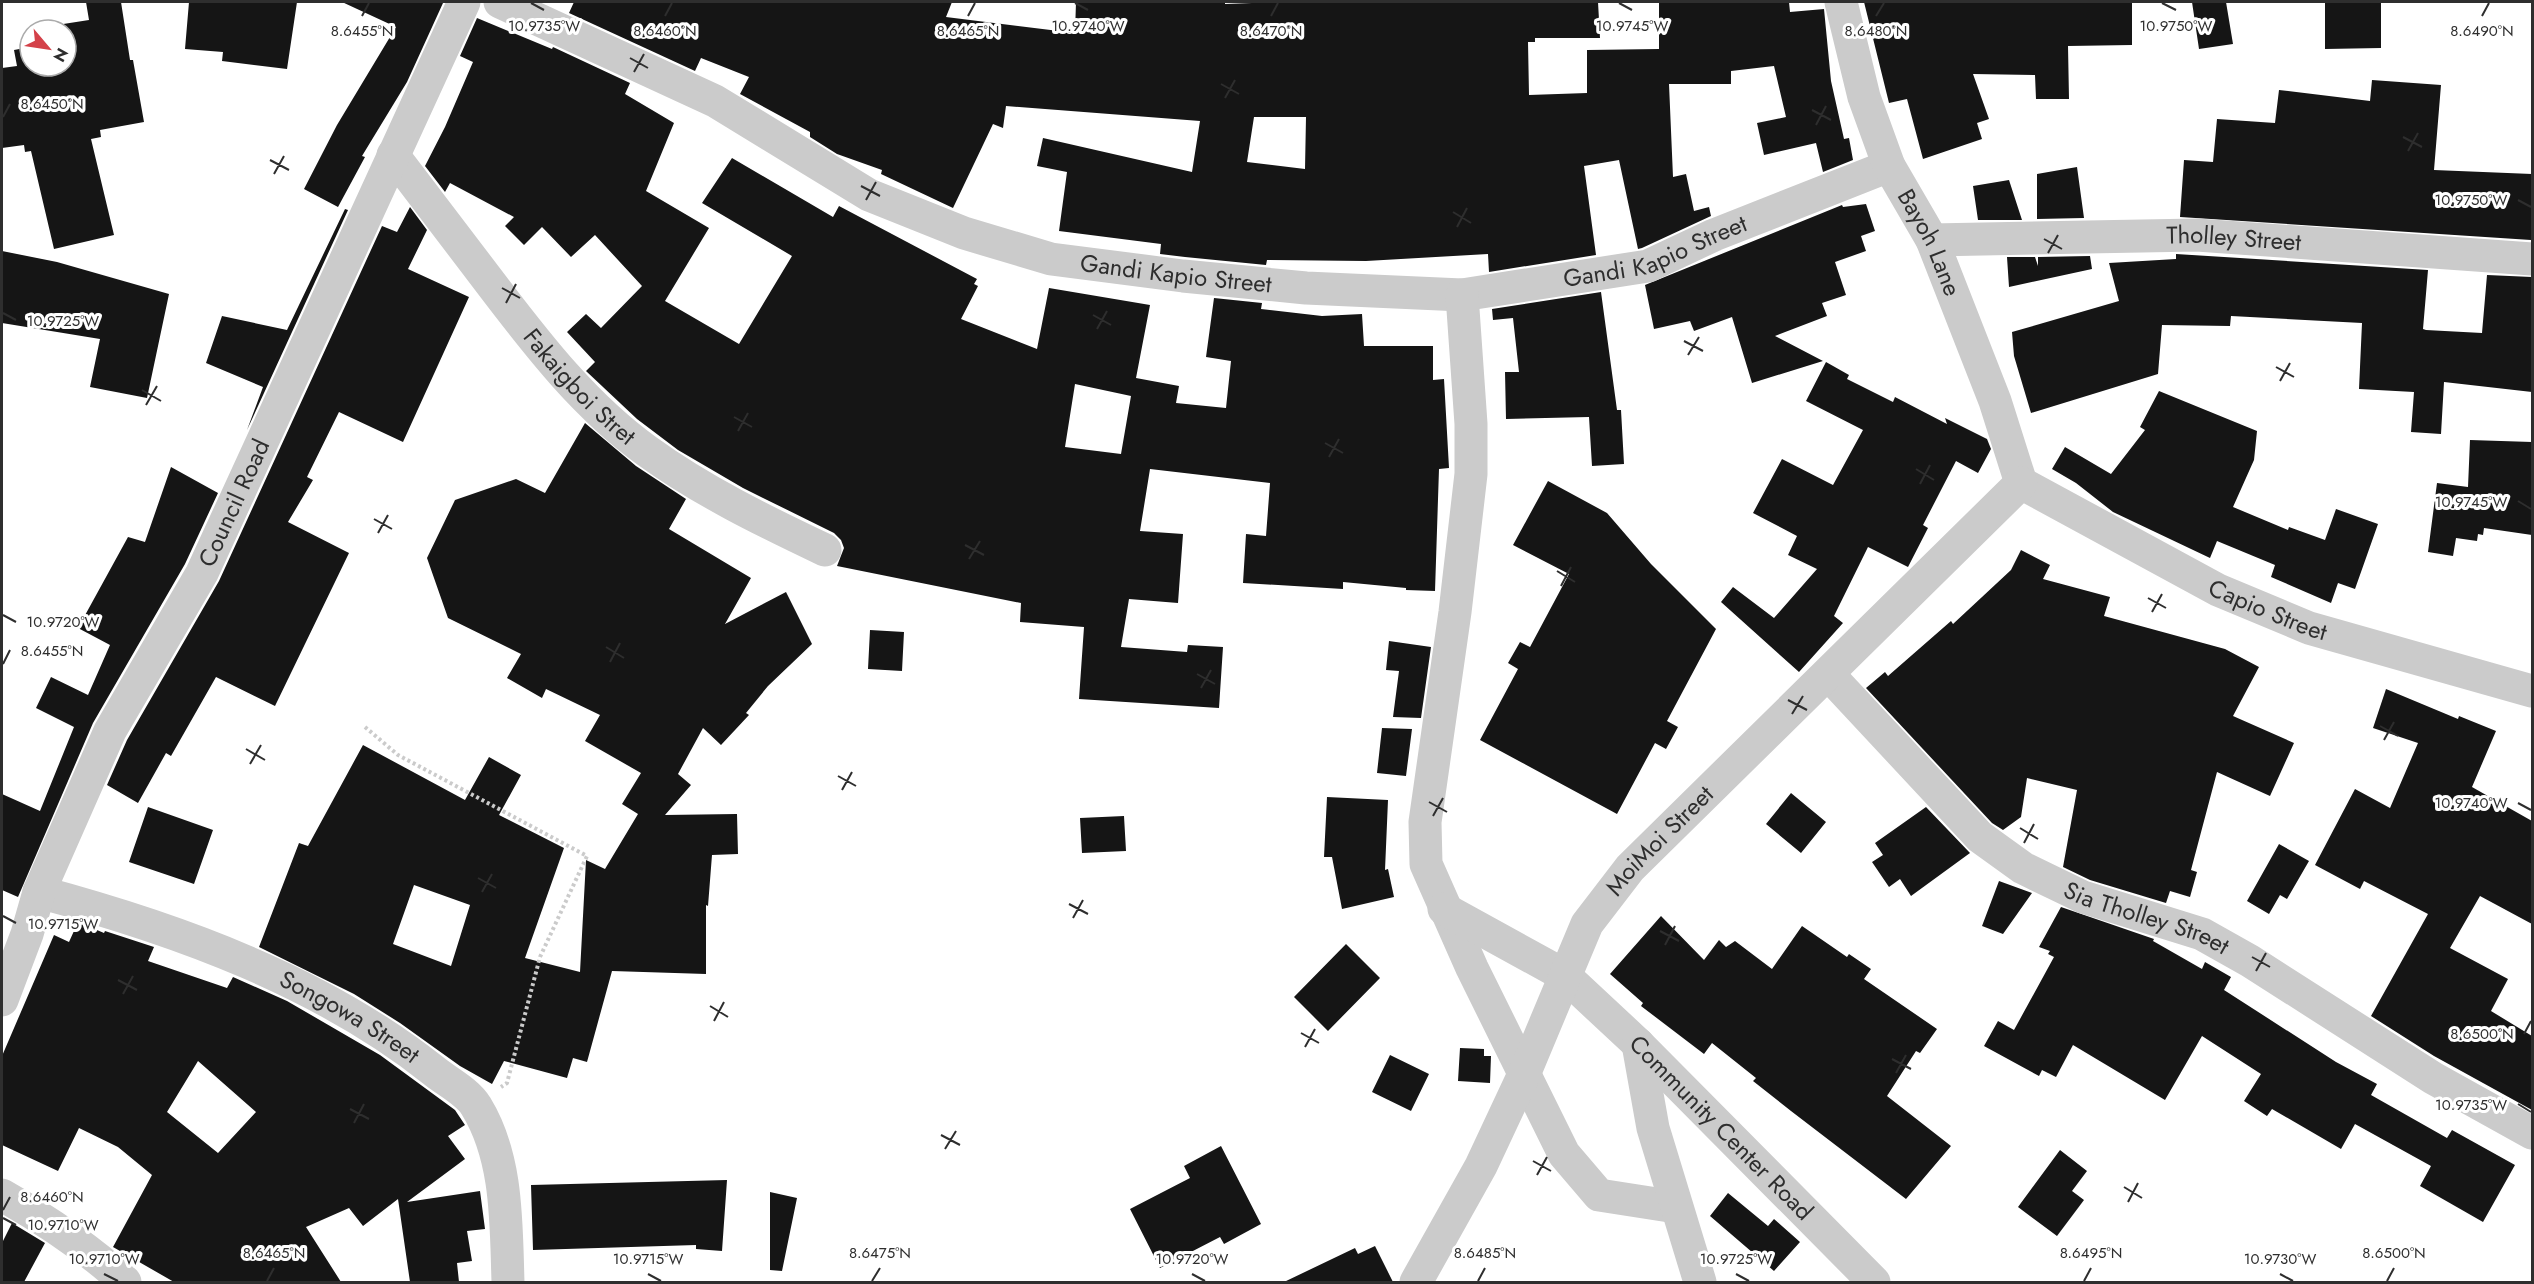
<svg xmlns="http://www.w3.org/2000/svg" width="2534" height="1284" font-family="Jost,sans-serif">
<style>
.building{fill:#151515;fill-rule:evenodd}
.lines{fill:none;stroke-linecap:round;stroke-linejoin:round}
.path{stroke:#cbcbcb;stroke-width:4;stroke-dasharray:3 3;stroke-linecap:butt}
.minor{stroke:#cbcbcb;stroke-width:33}
.ticks{fill:none;stroke:#2e2e2e;stroke-width:2}
.labels{text-anchor:middle;stroke-width:6;stroke-linejoin:round;paint-order:stroke}
.street-label{font-size:24px;fill:#2e2e2e;stroke:#fff}
.ticks-label{font-size:15px;text-anchor:middle;fill:#2e2e2e;stroke:#fff;stroke-width:6;stroke-linejoin:round;paint-order:stroke}
</style>
<rect width="100%" height="100%" fill="#fff"/>
<path class="building" d="M86,2H121L130,60H133L144,122L100,130L101,137L91,139L114,235L54,249L31,151L25,152L24,145L2,148V68L17,66L14,50L30,47V66H66V30H44V27L89,20Z
M189,2H297L287,69L222,61L223,52L185,49Z
M342,2L443,3L407,82L362,156L365,157L338,207L304,189L337,125L396,27Z
M574,2H952L946,17L1075,33L1076,2H1225V4L1279,2H1598L1600,38H1535V42H1528L1529,95L1587,93V50L1659,49V2H1789L1790,12L1824,9L1831,81L1844,139L1849,138L1853,160L1823,172L1816,143L1764,155L1757,123L1786,117L1774,66L1731,71V84H1669L1673,177L1686,174L1694,211L1709,207L1711,216L1642,248L1638,249L1619,160L1584,166L1596,255L1489,272L1488,254L1366,261L1267,260L1266,265L1185,257L1160,254L1161,244L1059,231L1067,172L1037,166L1043,138L1192,172L1200,121L1006,106L1003,128L993,124L953,208L881,174L882,170L837,154L810,137V132L740,94L749,77L701,58L695,71L569,13ZM1254,117H1306L1305,169L1247,162Z
M1864,2H2132V45L2068,46L2069,99H2036L2035,75L1973,74L1989,119L1977,123L1982,139L1923,159L1907,99L1889,103Z
M2192,2H2226L2233,44L2199,49Z
M2325,2H2381V48L2325,49Z
M477,18L552,49L553,47L630,83L625,94L674,123L646,191L709,228L665,301L739,344L792,256L702,203L732,158L833,217L839,206L977,279L974,284L978,286L961,319L1037,349L1049,288L1150,305L1136,378L1179,386L1176,403L1226,408L1231,361L1206,357L1214,298L1262,303L1261,309L1322,316L1362,314L1364,346H1433V380L1444,379L1449,468L1439,469L1435,591L1406,590V588L1343,582V589L1243,583L1246,534L1266,536L1270,483L1150,469L1140,531L1183,534L1178,603L1129,599L1121,647L1187,652L1188,645L1223,647L1219,708L1079,699L1084,627L1020,622L1021,603L837,566L844,548L841,540L834,533L743,488L678,450L637,419L586,371L595,362L567,332L586,314L601,328L642,286L595,235L571,257L542,227L524,245L505,226L514,217L450,183L445,192L425,166L445,127L473,62L460,56ZM1075,384L1131,396L1121,454L1065,447Z
M2372,80L2441,85L2434,170L2532,174L2531,240L2180,217L2184,160L2213,162L2217,119L2275,123L2279,90L2370,101Z
M2077,167L2084,218L2037,219V174Z
M2009,180L2022,220H1978L1973,186Z
M1866,204L1875,231L1861,236L1866,251L1835,262L1846,295L1822,303L1827,316L1775,336L1823,361L1752,383L1732,317L1694,331L1690,321L1654,329L1645,285L1842,205L1843,207Z
M410,207L427,230L408,269L469,297L403,442L339,412L307,477L313,480L288,522L349,553L275,706L216,677L171,756L166,753L138,803L107,785L127,740L219,581L382,226L397,232Z
M345,209L348,210L247,430L263,387L206,363L222,316L287,330Z
M2,251L57,262L169,294L147,398L90,387L100,339L2,323Z
M2176,254L2428,270L2423,329L2426,330L2482,333L2487,275L2532,277V392L2444,382L2441,434L2411,432L2414,392L2359,389L2362,323L2231,316L2230,326L2162,325L2158,374L2031,413L2014,356L2012,332L2119,301L2109,263L2176,259Z
M2090,256L2092,269L2009,287L2007,257H2035L2038,266V257Z
M1601,292L1617,410H1621L1624,464L1592,466L1589,417L1506,419L1505,372H1519L1513,318L1493,320L1492,309Z
M1826,362L1849,375L1847,379L1893,402L1895,397L1947,424L1945,418L1987,439L1991,449L1978,473L1956,461L1923,525L1928,528L1908,567L1868,547L1834,616L1843,623L1799,672L1721,602L1733,587L1774,618L1817,569L1788,555L1797,536L1753,513L1782,459L1833,485L1863,430L1806,401Z
M2159,391L2257,431L2254,460L2233,507L2288,530L2289,527L2325,540L2336,509L2378,524L2355,589L2338,583L2331,603L2271,577L2275,565L2217,541L2210,558L2113,512L2076,483L2052,469L2065,447L2111,474L2145,430L2140,427Z
M585,423L636,466L686,499L669,529L751,578L725,624L786,592L812,644L768,686L746,713L749,715L721,745L703,728L678,774L691,785L665,815L737,814L738,854L712,855L708,906L706,905V974L612,971L587,1062L573,1058L567,1078L504,1061L492,1084L460,1066L400,1023L354,994L259,947L299,843L308,846L363,745L465,800L489,757L521,775L499,815L564,848L525,958L580,972L586,860L605,869L638,814L622,804L641,773L585,741L600,715L546,689L542,698L507,678L521,654L448,618L427,558L455,500L516,479L545,493ZM414,885L470,905L451,966L393,944Z
M2470,440L2532,442V535L2484,528L2483,535L2478,534L2477,541L2456,538L2453,556L2428,552L2437,483L2468,487Z
M171,467L218,493L185,564L93,723L18,897L2,890V794L40,811L74,727L36,708L51,677L88,695L110,645L78,628L128,537L145,542Z
M1548,481L1607,513L1651,564L1716,629L1667,721L1678,727L1666,749L1655,743L1617,814L1480,740L1518,669L1508,663L1520,642L1530,647L1569,574L1513,545Z
M2021,550L2050,565L2043,579L2110,597L2104,616L2225,649L2259,667L2233,716L2294,743L2270,796L2217,772L2191,870L2197,872L2190,897L2170,891L2166,903L2090,880L2063,867L2077,790L2027,778L2021,817L2003,830L1992,823L1866,688L1885,672L1888,676L1951,621L1953,624L2011,570Z
M870,630L904,632L902,671L868,669Z
M1389,641L1431,647L1421,718L1393,717L1399,671L1386,670Z
M2386,689L2458,719L2459,716L2496,731L2472,787L2532,821V924L2480,896L2450,948L2508,979L2491,1011L2532,1036V1110L2434,1056L2371,1016L2428,914L2364,881L2360,889L2315,865L2355,789L2390,808L2418,743L2373,728Z
M1382,728L1412,729L1406,776L1377,773Z
M1791,793L1826,822L1801,853L1766,824Z
M1327,797L1388,800L1385,870L1388,869L1394,897L1342,909L1332,857H1324Z
M148,807L213,830L194,884L129,862Z
M1926,807L1970,853L1911,896L1900,879L1889,887L1872,862L1883,855L1875,843Z
M1124,816L1126,851L1082,853L1080,818Z
M2279,844L2309,861L2287,899L2280,895L2269,914L2247,901Z
M1999,881L2032,893L2003,934L1982,926Z
M2061,907L2154,939L2153,941L2202,969L2205,962L2231,977L2224,990L2336,1062L2377,1084L2371,1095L2447,1138L2452,1130L2515,1165L2483,1222L2420,1186L2431,1166L2355,1124L2341,1149L2272,1109L2267,1116L2244,1101L2261,1074L2202,1036L2165,1100L2073,1045L2056,1077L2042,1070L2039,1076L1984,1046L1998,1021L2014,1030L2054,957L2048,954L2050,951L2039,947Z
M1661,916L1704,960L1719,940L1726,947L1735,941L1772,969L1802,926L1847,957L1849,954L1871,969L1864,979L1937,1029L1920,1053L1916,1051L1887,1096L1951,1146L1906,1199L1791,1111L1753,1081L1756,1078L1712,1043L1704,1054L1641,1006L1643,1003L1610,974Z
M78,922L104,933L105,931L154,947L148,961L227,988L233,977L287,1001L380,1055L455,1110L465,1125L448,1136L465,1159L407,1202L480,1191L485,1229L467,1231L472,1261L457,1263L459,1282H410L398,1199L363,1226L349,1208L306,1227L341,1282H174L113,1247L152,1175L118,1147L79,1128L58,1171L2,1145V1056L54,935L69,942ZM198,1061L256,1112L218,1153L167,1112Z
M1346,944L1380,978L1328,1031L1294,997Z
M1460,1048L1484,1049V1056H1491L1490,1083L1458,1081Z
M1390,1055L1429,1074L1411,1111L1372,1092Z
M1221,1146L1261,1224L1224,1244L1220,1237L1160,1268L1130,1209L1190,1178L1184,1166Z
M2060,1150L2087,1171L2072,1191L2084,1200L2057,1236L2018,1207Z
M727,1180L722,1251L696,1249V1245L533,1250L531,1185Z
M770,1192L797,1198L782,1271L770,1270Z
M1728,1193L1768,1226L1774,1219L1800,1242L1774,1271L1710,1216Z
M12,1223L45,1243L24,1282H2V1243Z
M1375,1246L1393,1282H1284L1355,1248L1358,1254Z"/>
<g class="lines">
<path class="path" d="M365,727L398,755L587,856L540,957L507,1083L501,1087"/>
<g class="minor">
<path id="s1" d="M500,2L715,101L869,195L964,233L1051,259L1183,276L1306,288L1462,295L1648,266L1714,235L1889,166"/>
<path id="s2" d="M1841,2L1864,97L1889,166L1932,240L1995,401L2021,483"/>
<path id="s3" d="M393,155C427,199 461,244 495,289C540,348 586,407 647,451C702,491 764,521 825,550"/>
<path id="s4" d="M1932,240L2197,235L2532,259"/>
<path d="M1462,295L1471,424V474L1455,612L1425,822L1426,864L1472,968L1564,1154L1599,1195L1676,1207"/>
<path id="s5" d="M2021,483L2218,590L2309,628L2532,691"/>
<path id="s6" d="M1829,675L1980,837L2023,868L2083,897L2202,934L2250,961L2433,1078L2532,1133"/>
<path id="s7" d="M39,892C177,929 321,981 434,1071C446,1081 468,1092 476,1106C508,1158 506,1223 508,1282"/>
<path id="s8" d="M1444,909L1564,975L1638,1044L1874,1282"/>
<path id="s9" d="M2,1000L27,934L39,892L110,731L202,573L464,2"/>
<path d="M1638,1044L1653,1128L1700,1282"/>
<path d="M2,1195C46,1220 88,1248 125,1282"/>
<path id="s10" d="M1416,1282L1481,1166L1525,1072L1587,924L1630,868L2021,483"/>
</g>
</g>
<path class="ticks" d="M531,3L544,10M1075,3L1088,10M1619,3L1632,10M2162,3L2176,10M362,16L369,3M665,16L672,3M968,16L975,3M1271,16L1278,3M1876,16L1884,3M2482,16L2489,3M630,58L648,68M634,72L644,54M1221,84L1239,94M1225,98L1235,80M1812,110L1831,120M3,117L10,104M1816,125L1826,106M2403,137L2422,147M2408,151L2418,133M270,160L289,170M274,174L284,156M861,186L880,196M866,200L876,182M2518,200L2531,207M1453,212L1471,223M1457,227L1467,208M2044,239L2062,249M2048,253L2058,235M502,288L520,298M506,303L516,284M3,313L16,320M1093,315L1111,325M1097,329L1107,311M1684,341L1703,351M1688,355L1699,337M2276,367L2294,377M2280,381L2290,363M142,390L161,401M146,405L157,386M734,417L752,427M738,431L748,413M1325,443L1343,453M1329,457L1339,439M1916,469L1934,480M1920,484L1930,465M2518,501L2531,509M374,519L392,529M378,533L388,515M965,545L984,555M969,559L980,541M1557,571L1575,582M1561,586L1571,567M2148,598L2166,608M2152,612L2162,594M3,615L16,622M606,647L624,658M610,662L620,643M3,664L10,650M1197,674L1215,684M1201,688L1211,670M1788,700L1807,710M1792,714L1803,696M2380,726L2398,736M2384,740L2394,722M246,749L265,760M250,764L261,745M838,776L856,786M842,790L852,772M1429,802L1447,812M2518,803L2531,810M1433,816L1443,798M2020,828L2038,839M2024,843L2034,824M478,878L496,888M482,892L492,874M1069,904L1088,914M3,916L16,923M1073,918L1083,900M1660,931L1679,941M1665,945L1675,926M2252,957L2270,967M2256,971L2266,953M118,980L137,990M123,994L133,976M710,1006L728,1017M714,1021L724,1002M1301,1033L1319,1043M2524,1034L2531,1021M1305,1047L1315,1029M1892,1059L1911,1069M1896,1073L1906,1055M2518,1104L2531,1112M350,1109L369,1119M354,1123L364,1104M941,1135L960,1145M945,1149L956,1131M1533,1161L1551,1171M1537,1175L1547,1157M2124,1187L2142,1198M2128,1202L2138,1183M3,1210L10,1197M3,1218L16,1225M104,1274L118,1281M648,1274L661,1281M1192,1274L1205,1281M1736,1274L1749,1281M2280,1274L2293,1281M267,1281L274,1268M872,1281L880,1268M1478,1281L1485,1268M2084,1281L2091,1268M2387,1281L2394,1268"/>
<g class="labels">
<g class="street-label">
<text dy="8" stroke="none"><textPath href="#s4" startOffset="302">Tholley Street</textPath></text>
<text dy="8" stroke="none"><textPath href="#s2" startOffset="258">Bayoh Lane</textPath></text>
<text dy="8" stroke="none"><textPath href="#s1" startOffset="1222">Gandi Kapio Street</textPath></text>
<text dy="8" stroke="none"><textPath href="#s1" startOffset="736">Gandi Kapio Street</textPath></text>
<text dy="8" stroke="none"><textPath href="#s3" startOffset="298">Fakaigboi Stret</textPath></text>
<text dy="8" stroke="none"><textPath href="#s9" startOffset="550">Council Road</textPath></text>
<text dy="8" stroke="none"><textPath href="#s5" startOffset="278">Capio Street</textPath></text>
<text dy="8" stroke="none"><textPath href="#s10" startOffset="508">MoiMoi Street</textPath></text>
<text dy="8" stroke="none"><textPath href="#s6" startOffset="408">Sia Tholley Street</textPath></text>
<text dy="8" stroke="none"><textPath href="#s7" startOffset="336">Songowa Street</textPath></text>
<text dy="8" stroke="none"><textPath href="#s8" startOffset="356">Community Center Road</textPath></text>
</g>
</g>
<g class="ticks-label">
<text x="544" y="31">10.9735°W</text>
<text x="1088" y="31">10.9740°W</text>
<text x="1632" y="31">10.9745°W</text>
<text x="2176" y="31">10.9750°W</text>
<text x="362" y="36">8.6455°N</text>
<text x="665" y="36">8.6460°N</text>
<text x="968" y="36">8.6465°N</text>
<text x="1271" y="36">8.6470°N</text>
<text x="1876" y="36">8.6480°N</text>
<text x="2482" y="36">8.6490°N</text>
<text x="52" y="109">8.6450°N</text>
<text x="2471" y="205">10.9750°W</text>
<text x="63" y="326">10.9725°W</text>
<text x="2471" y="507">10.9745°W</text>
<text x="63" y="627">10.9720°W</text>
<text x="52" y="656">8.6455°N</text>
<text x="2471" y="808">10.9740°W</text>
<text x="63" y="929">10.9715°W</text>
<text x="2482" y="1039">8.6500°N</text>
<text x="2471" y="1110">10.9735°W</text>
<text x="52" y="1202">8.6460°N</text>
<text x="63" y="1230">10.9710°W</text>
<text x="274" y="1258">8.6465°N</text>
<text x="880" y="1258">8.6475°N</text>
<text x="1485" y="1258">8.6485°N</text>
<text x="2091" y="1258">8.6495°N</text>
<text x="2394" y="1258">8.6500°N</text>
<text x="104" y="1264">10.9710°W</text>
<text x="648" y="1264">10.9715°W</text>
<text x="1192" y="1264">10.9720°W</text>
<text x="1736" y="1264">10.9725°W</text>
<text x="2280" y="1264">10.9730°W</text>
</g>
<rect width="2534" height="1284" fill="none" stroke="#2e2e2e" stroke-width="6"/>
<g transform="translate(48 48) rotate(119)"><circle r="28" fill="#ffffff" stroke="#ababab" stroke-width="1.5"/>
<path d="M0-4.5L10 22L0 15L-10 22Z" fill="#d44149"/>
<text y="-9" font-size="16" font-weight="bold" text-anchor="middle" fill="#2e2e2e">N</text>
</g>
</svg>
